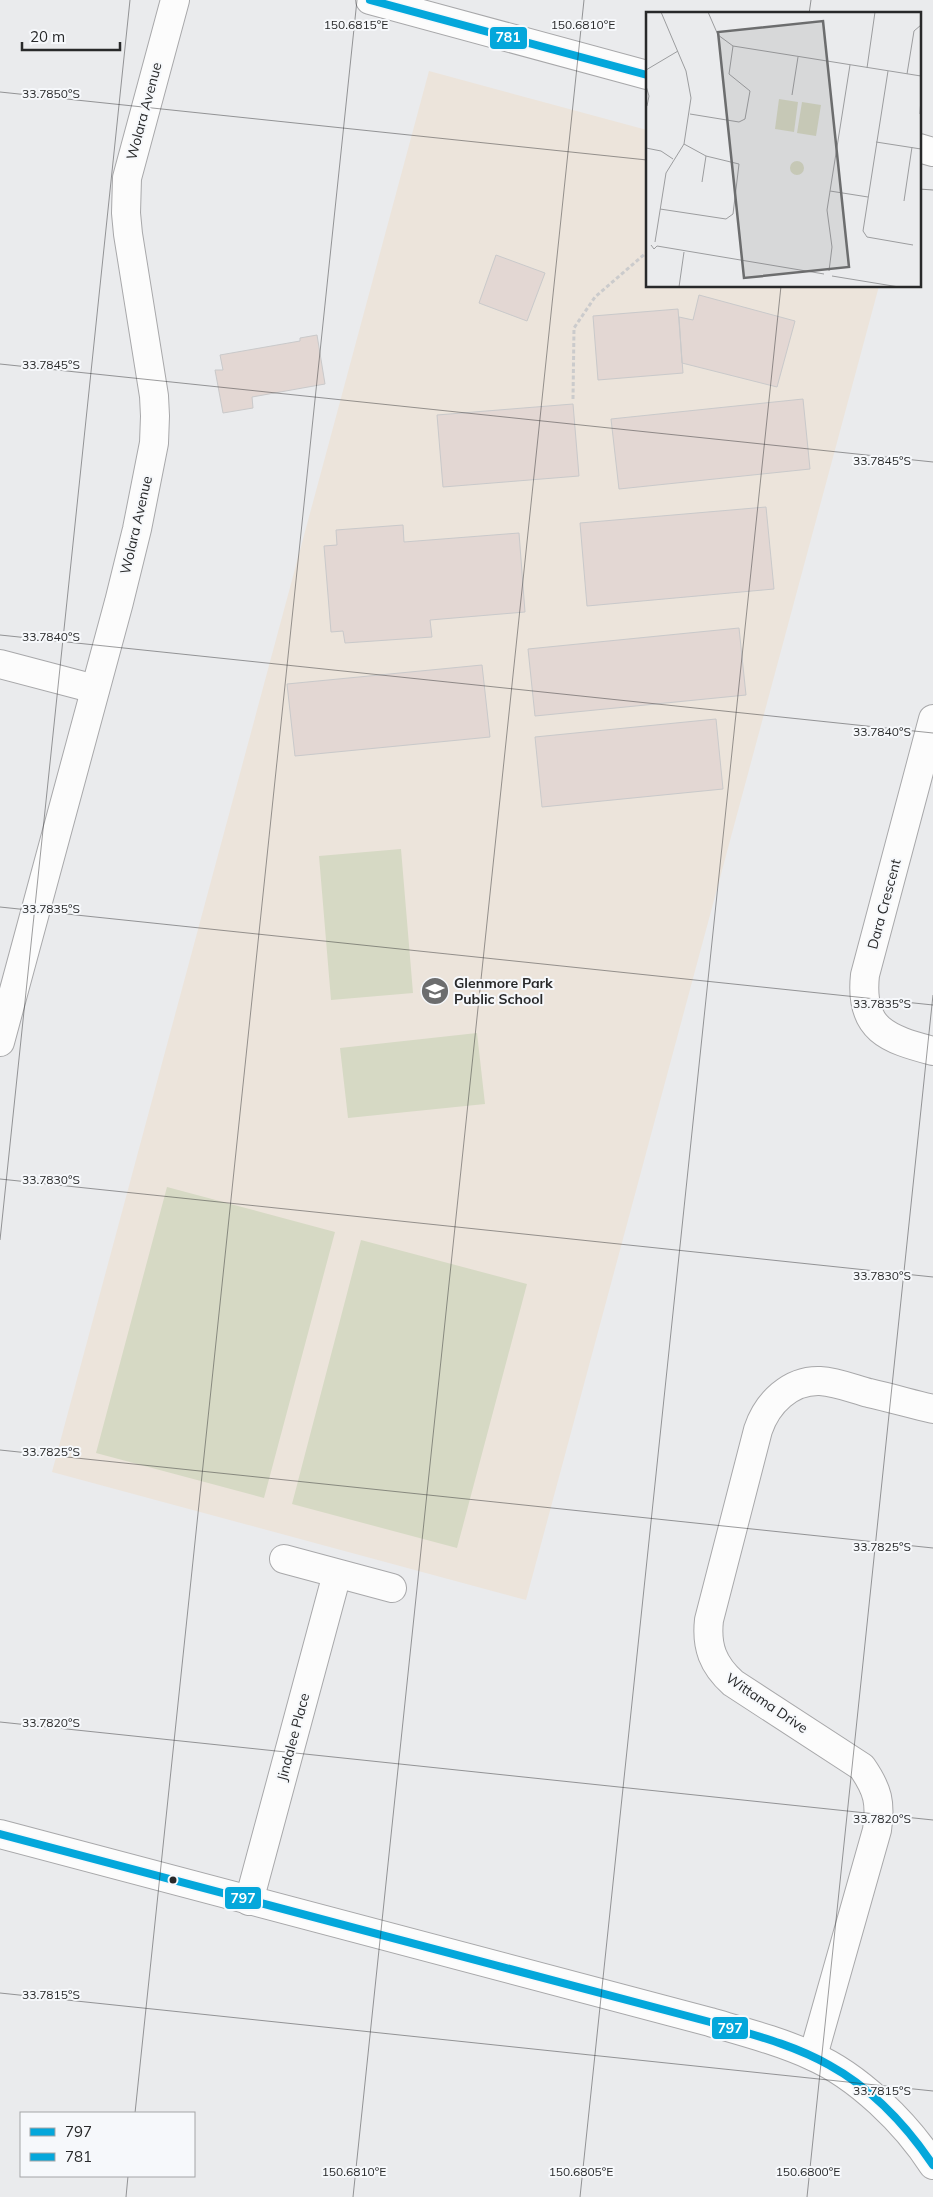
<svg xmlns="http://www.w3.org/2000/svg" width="933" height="2197" font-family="Mulish,sans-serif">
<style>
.education{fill:#ece4db}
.garden{fill:#d6d9c4}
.building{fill:#e3d7d3;stroke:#c9c9ca}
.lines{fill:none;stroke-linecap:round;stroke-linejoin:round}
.minor-casing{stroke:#a8a8aa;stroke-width:30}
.tertiary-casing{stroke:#a8a8aa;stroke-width:30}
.path{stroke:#cbcbcc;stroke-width:3;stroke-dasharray:4 2.5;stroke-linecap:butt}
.minor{stroke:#fcfcfc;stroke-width:28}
.tertiary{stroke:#fcfcfc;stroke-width:28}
.bus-1-casing{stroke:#f6f8fb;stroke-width:11}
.bus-2-casing{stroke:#f6f8fb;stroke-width:11}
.bus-1{stroke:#04a7db;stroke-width:8}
.bus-2{stroke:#04a7db;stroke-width:8}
.ticks{fill:none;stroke:#28292a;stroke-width:1;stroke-opacity:0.45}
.bus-dot{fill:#28292a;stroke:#f6f8fb;stroke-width:2}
.labels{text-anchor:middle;stroke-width:4;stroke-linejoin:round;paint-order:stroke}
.street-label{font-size:14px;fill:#28292a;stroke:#f6f8fb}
.poi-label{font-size:14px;font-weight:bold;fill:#28292a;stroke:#f6f8fb;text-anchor:start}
.inset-road{fill:none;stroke:#9c9d9f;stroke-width:1}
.view{fill:#6c6d6e;fill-opacity:0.15;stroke:#6c6d6e;stroke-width:2.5}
.inset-edge{fill:none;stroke:#28292a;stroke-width:2.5}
.ticks-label{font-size:12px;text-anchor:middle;fill:#28292a;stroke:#f6f8fb;stroke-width:4;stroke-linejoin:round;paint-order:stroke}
.line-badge{stroke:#f6f8fb;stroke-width:2}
.badge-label{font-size:14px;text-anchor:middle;font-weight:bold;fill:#fff}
</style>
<rect width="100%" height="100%" fill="#eaebed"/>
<path class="education" d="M429,71L647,130V286H879L526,1600L52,1472Z"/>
<path class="garden" d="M401,849L413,993L331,1000L319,856Z
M477,1033L485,1104L348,1118L340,1048Z
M167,1187L335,1232L264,1498L96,1453Z
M361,1240L527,1284L457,1548L292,1504Z"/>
<path class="building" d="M496,255L545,273L527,321L479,303Z
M699,295L795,321L777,387L682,363L679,317L693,320Z
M678,309L683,373L598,380L593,316Z
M317,335L325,384L252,397L253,408L223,413L215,370H223L220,355L300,341V338Z
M803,399L810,469L619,489L611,419Z
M573,404L579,476L443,487L437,415Z
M766,507L774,589L587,606L580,523Z
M403,525L404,542L519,533L525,612L430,620L432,637L345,643L343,631L331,632L324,546L337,545L336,530Z
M739,628L746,695L535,716L528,649Z
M482,665L490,737L295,756L287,684Z
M716,719L723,789L542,807L535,737Z"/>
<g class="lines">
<defs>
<path id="minor" d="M0,664L95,689
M933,719L865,975C859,1030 888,1039 933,1051
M284,1559L392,1588
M249,1901L337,1574
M813,2056L877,1830C881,1803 878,1790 862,1767L733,1683C713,1665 706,1647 709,1620L758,1430C767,1403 790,1380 820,1381C837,1382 854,1389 869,1393C891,1398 912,1404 933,1409"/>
<path id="tertiary" d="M370,0L647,75
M919,148L933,152
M0,1042L119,602L137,529L154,443L155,416L154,396L128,234L126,213L127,178L175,0
M0,1834L710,2022C744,2032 779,2041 812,2056C858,2076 906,2123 933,2165"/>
</defs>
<use href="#minor" class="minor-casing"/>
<use href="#tertiary" class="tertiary-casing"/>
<path class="path" d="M573,399L574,328L595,297L647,252"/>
<use href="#minor" class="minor"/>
<use href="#tertiary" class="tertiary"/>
<defs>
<path id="bus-1" d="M0,1834L710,2022C750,2034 792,2044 829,2065C871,2088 906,2125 933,2165"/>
<path id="bus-2" d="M370,0L647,75"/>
</defs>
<use href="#bus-1" class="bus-1-casing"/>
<use href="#bus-2" class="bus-2-casing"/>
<use href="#bus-1" class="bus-1"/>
<use href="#bus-2" class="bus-2"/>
</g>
<path class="ticks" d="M809,14L811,0M0,92L647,160M919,189L933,190M0,364L933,462M0,635L933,733M0,907L933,1005M0,1179L933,1277M0,1240L130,0M0,1450L933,1548M0,1722L933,1820M0,1993L933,2091M135,2113L357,0M126,2197L128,2176M353,2197L584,0M580,2197L781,286M807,2197L933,995"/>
<defs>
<symbol id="school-disc" viewBox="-11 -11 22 22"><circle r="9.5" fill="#6c6d6e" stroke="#f6f8fb"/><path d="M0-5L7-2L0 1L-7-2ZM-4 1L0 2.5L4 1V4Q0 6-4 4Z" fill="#fff"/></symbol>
</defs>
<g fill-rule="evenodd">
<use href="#school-disc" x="419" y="975" width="32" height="32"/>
</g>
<circle class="bus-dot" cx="173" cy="1880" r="4.5"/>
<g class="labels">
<g class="street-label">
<text transform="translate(144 111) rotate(-75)" y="5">Wolara Avenue</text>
<text transform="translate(136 525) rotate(-77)" y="5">Wolara Avenue</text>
<text transform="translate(884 904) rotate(-75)" y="5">Dara Crescent</text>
<text transform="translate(767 1703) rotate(34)" y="5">Wittama Drive</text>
<text transform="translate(293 1737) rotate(-75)" y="5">Jindalee Place</text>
</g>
<g class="poi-label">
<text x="454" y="988">Glenmore Park<tspan x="454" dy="16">Public School</tspan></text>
</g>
</g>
<g transform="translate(646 12)">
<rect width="275" height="275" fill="#eaebed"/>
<path d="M133,87L152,90L148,120L129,117ZM156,90L175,93L170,124L151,121ZM144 156a7 7 0 1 1 14 0a7 7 0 1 1-14 0Z" fill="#d6d9c4"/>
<path class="inset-road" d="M62,0L72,23L87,34L275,64M221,56L229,0M0,58L32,39M242,59L217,219L221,225L267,233M261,62L268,19L275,13M0,74L3,84L1,94M146,83L152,45M44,102L93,110L99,107L104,79L83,62L87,34M274,102L275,85M230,130L275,137M0,136L15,139L27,147M56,170L60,144M184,179L222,185M258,189L266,135M14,197L80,207L87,202L93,152L60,144L38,132M9,230L20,161L38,132L45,86L40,59L15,0M5,233L8,237L11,234L178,262M183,259L186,235L181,198L204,53M186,264L253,275M33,275L38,240"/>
<path class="view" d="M177,9L203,255L98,266L72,20Z"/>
<rect width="275" height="275" class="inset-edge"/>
</g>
<g class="ticks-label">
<text x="356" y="29">150.6815°E</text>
<text x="583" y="29">150.6810°E</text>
<text x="51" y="98">33.7850°S</text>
<text x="51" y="369">33.7845°S</text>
<text x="882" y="465">33.7845°S</text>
<text x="51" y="641">33.7840°S</text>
<text x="882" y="736">33.7840°S</text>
<text x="51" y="913">33.7835°S</text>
<text x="882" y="1008">33.7835°S</text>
<text x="51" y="1184">33.7830°S</text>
<text x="882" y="1280">33.7830°S</text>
<text x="51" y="1456">33.7825°S</text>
<text x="882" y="1551">33.7825°S</text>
<text x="51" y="1727">33.7820°S</text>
<text x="882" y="1823">33.7820°S</text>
<text x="51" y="1999">33.7815°S</text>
<text x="882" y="2095">33.7815°S</text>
<text x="354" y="2176">150.6810°E</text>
<text x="581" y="2176">150.6805°E</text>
<text x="808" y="2176">150.6800°E</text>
</g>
<g class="line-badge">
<rect x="489" y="26" width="39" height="24" rx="5" fill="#04a7db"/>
<rect x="224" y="1886" width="38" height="24" rx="5" fill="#04a7db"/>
<rect x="711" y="2016" width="38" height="24" rx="5" fill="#04a7db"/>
</g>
<g class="badge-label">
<text x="508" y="42">781</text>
<text x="243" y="1903">797</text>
<text x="730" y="2033">797</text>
</g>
<rect x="20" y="2112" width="175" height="65" fill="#f6f8fb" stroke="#a4a5a7"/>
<rect x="30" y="2128" width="25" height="8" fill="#04a7db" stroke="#a4a5a7"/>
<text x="65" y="2137" font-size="15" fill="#28292a">797</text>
<rect x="30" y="2153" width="25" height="8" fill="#04a7db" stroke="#a4a5a7"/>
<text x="65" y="2162" font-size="15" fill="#28292a">781</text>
<path d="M22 42v8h98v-8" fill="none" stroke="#28292a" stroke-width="2.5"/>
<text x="30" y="42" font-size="15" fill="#28292a" stroke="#f6f8fb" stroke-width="4" paint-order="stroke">20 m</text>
</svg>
